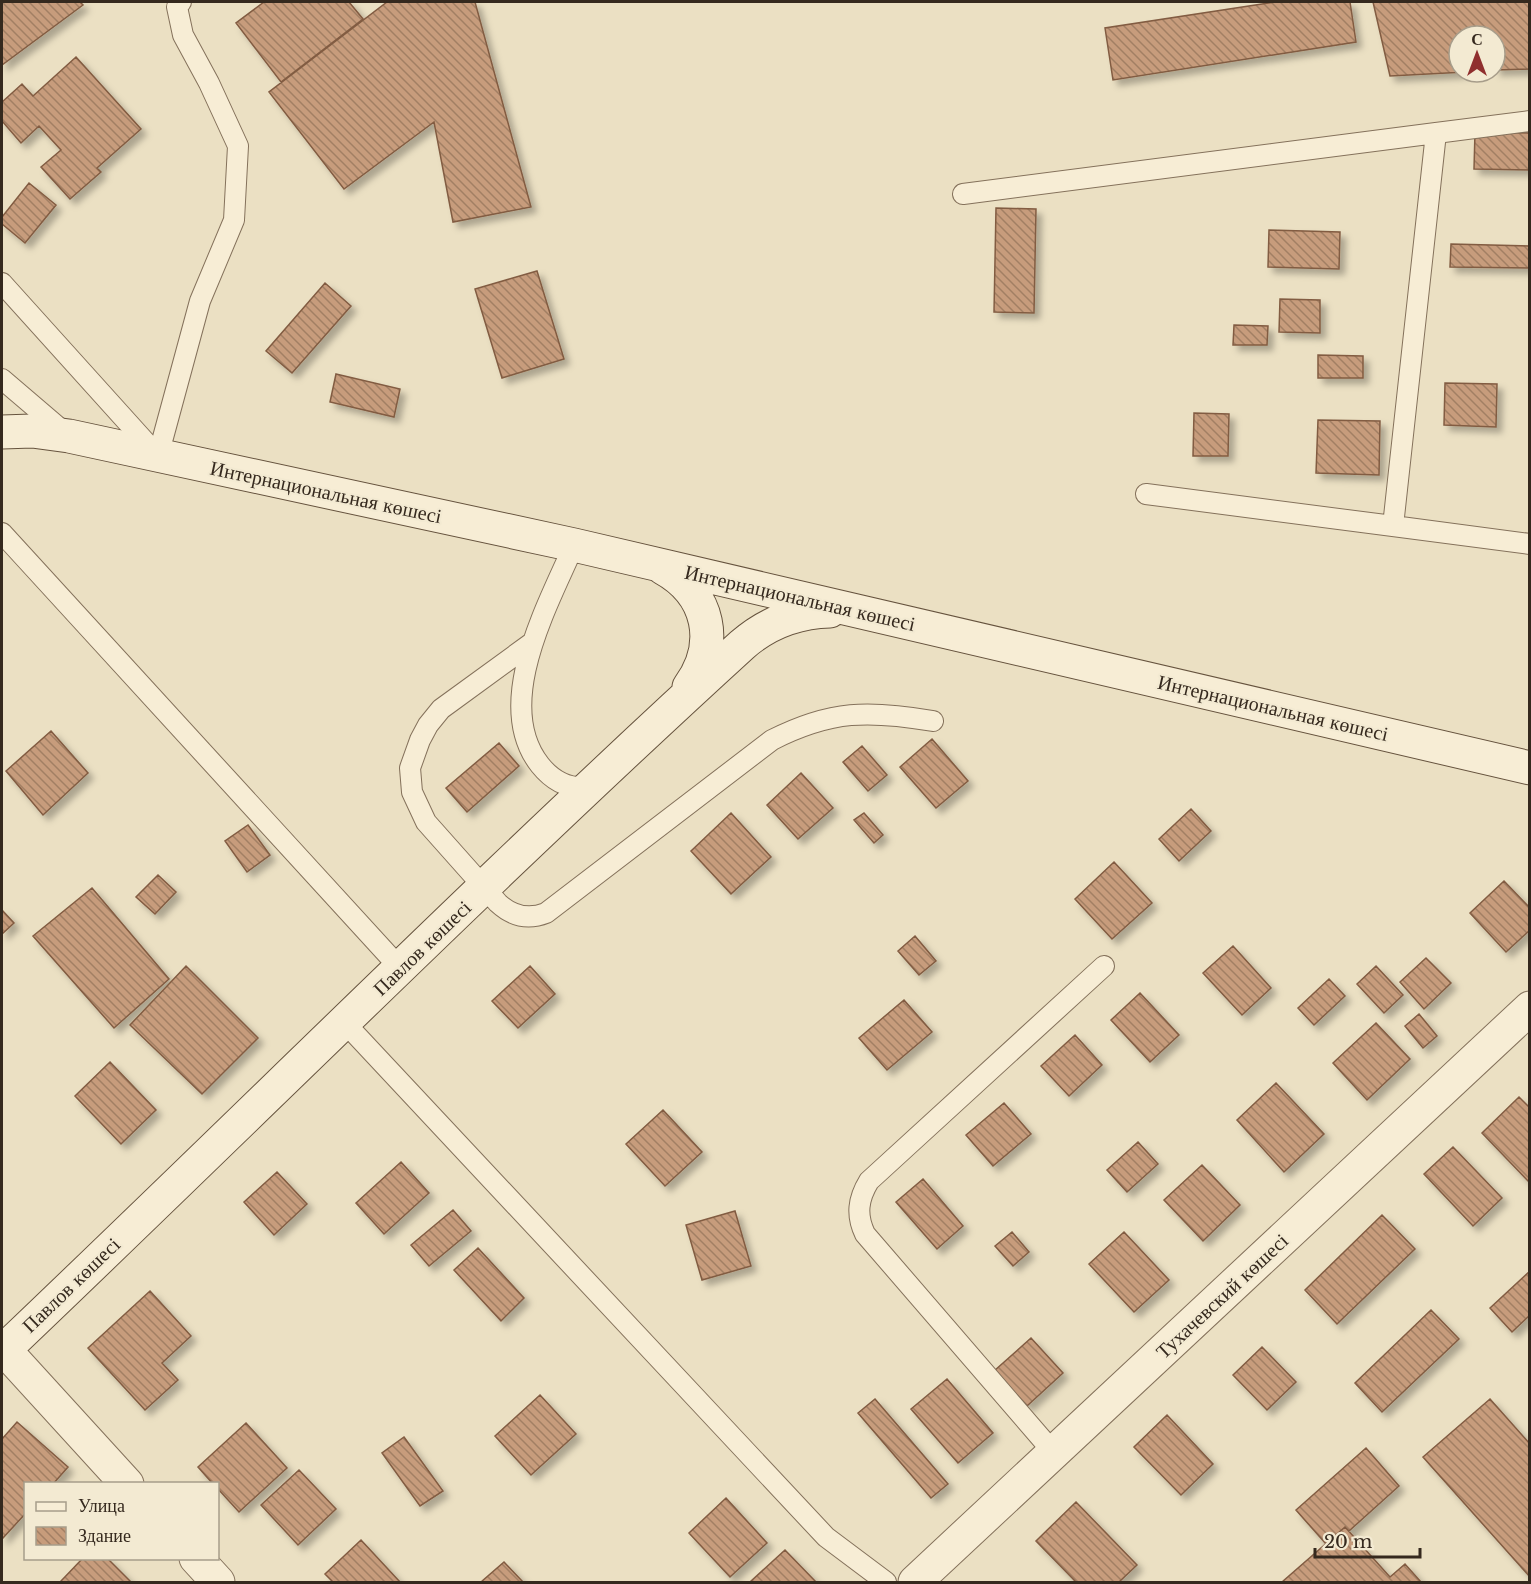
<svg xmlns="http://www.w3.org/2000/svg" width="1531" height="1584" font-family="'Libre Baskerville',serif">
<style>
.building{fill:url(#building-back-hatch);stroke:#825c42;stroke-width:1.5;filter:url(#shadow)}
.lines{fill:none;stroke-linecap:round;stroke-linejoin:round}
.lane-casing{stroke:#84715b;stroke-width:22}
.street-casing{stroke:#84715b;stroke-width:35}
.secondary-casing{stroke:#66533e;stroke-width:35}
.lane{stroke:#f7edd5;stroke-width:20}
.street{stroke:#f7edd5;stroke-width:33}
.secondary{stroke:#f7edd5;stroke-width:33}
.labels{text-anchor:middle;stroke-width:4.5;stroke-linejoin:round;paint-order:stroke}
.street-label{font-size:20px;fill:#35291e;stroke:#f3ead2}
</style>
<defs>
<pattern id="building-back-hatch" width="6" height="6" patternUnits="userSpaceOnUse" patternTransform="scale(1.5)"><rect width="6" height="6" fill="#c79c7b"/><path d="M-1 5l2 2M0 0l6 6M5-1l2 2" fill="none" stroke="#a27f64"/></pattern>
<filter id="shadow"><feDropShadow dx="5.5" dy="5.5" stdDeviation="3" flood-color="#0004"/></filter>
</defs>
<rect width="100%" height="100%" fill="#ebe0c3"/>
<path class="building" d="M2,2H80L83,5L2,65Z
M264,2H349L363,19L281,82L236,23Z
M387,2H475L531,207L453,222L434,122L344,189L269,92Z
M1275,2H1350L1356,42L1113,80L1105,28Z
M1373,2H1530V69L1495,70V36H1459V72H1466L1390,76Z
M76,57L141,129L97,168L101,172L70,199L41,167L61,150L39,126L21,143L2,121V102L22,84L33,96Z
M1475,132L1530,133V170L1474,169Z
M29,183L56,205L25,243L2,224V217Z
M996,208L1036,209L1034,313L994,312Z
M1269,230L1340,232L1339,269L1268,267Z
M1451,244L1530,246V268L1450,267Z
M537,271L564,359L502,378L475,289Z
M325,283L351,306L292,373L266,351Z
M1280,299L1320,300V333L1279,332Z
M1234,325L1268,326L1267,345H1233Z
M1318,355L1363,356V378H1318Z
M336,374L400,389L394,417L330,402Z
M1445,383L1497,384L1496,427L1444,425Z
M1194,413L1229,414L1228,456H1193Z
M1318,420L1380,421L1379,475L1316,473Z
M51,731L88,773L43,815L6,771Z
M932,739L968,781L936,808L900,767Z
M499,743L519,766L467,812L446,788Z
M862,746L887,775L868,791L843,762Z
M801,773L833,808L798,839L767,805Z
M1191,809L1211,831L1179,861L1159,839Z
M731,813L771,857L731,894L691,851Z
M864,813L883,835L874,843L854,820Z
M248,825L270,855L247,872L225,841Z
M1114,862L1152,903L1112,939L1075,899Z
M158,875L176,892L155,914L136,897Z
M1504,881L1530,908V930L1506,952L1470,913Z
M92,888L169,979L114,1028L33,936Z
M2,910L14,923L2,934Z
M915,936L936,961L919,975L898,951Z
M1233,946L1271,988L1242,1015L1203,973Z
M1426,958L1451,983L1424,1009L1400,982Z
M186,966L258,1038L202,1094L130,1025Z
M530,966L555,994L518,1028L492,1001Z
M1376,966L1403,995L1384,1013L1357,984Z
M1329,979L1345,996L1314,1025L1298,1008Z
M1140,993L1179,1035L1150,1062L1111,1020Z
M904,1000L932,1032L887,1070L859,1038Z
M1419,1014L1437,1036L1423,1048L1405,1026Z
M1376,1023L1410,1059L1367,1100L1333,1063Z
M1075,1035L1102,1065L1069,1096L1041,1066Z
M110,1062L156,1110L121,1144L75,1096Z
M1276,1083L1324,1134L1284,1172L1237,1120Z
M1519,1097L1530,1108V1179L1528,1181L1482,1133Z
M1004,1103L1031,1134L993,1166L966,1135Z
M663,1110L702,1152L665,1186L626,1144Z
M1138,1142L1158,1164L1127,1192L1107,1170Z
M1453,1147L1502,1198L1473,1226L1424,1174Z
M401,1162L429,1193L384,1234L356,1203Z
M1202,1165L1240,1205L1203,1241L1164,1200Z
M277,1172L307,1204L274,1235L244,1202Z
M923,1179L963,1226L937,1249L896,1202Z
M453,1210L471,1231L429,1266L411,1245Z
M735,1211L751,1266L702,1280L686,1225Z
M1382,1215L1415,1249L1337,1324L1305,1290Z
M1012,1232L1029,1252L1013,1266L995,1246Z
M1124,1232L1169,1280L1134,1312L1089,1264Z
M478,1248L524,1298L501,1321L454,1270Z
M1530,1271V1315L1512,1332L1490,1308Z
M150,1291L191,1336L162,1363L178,1380L145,1410L88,1348Z
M1431,1310L1459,1339L1382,1412L1355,1383Z
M1031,1338L1063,1373L1027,1406L994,1371Z
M1262,1347L1296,1382L1267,1410L1233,1375Z
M947,1379L993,1433L958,1463L911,1409Z
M540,1395L576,1434L531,1475L495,1436Z
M875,1399L948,1484L931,1498L858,1413Z
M1490,1399L1530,1444V1577L1423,1457Z
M1167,1415L1213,1464L1181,1495L1134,1447Z
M17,1422L68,1467L53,1484H26V1513L2,1539V1439Z
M246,1423L287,1468L239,1512L218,1489V1484H213L198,1467Z
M404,1437L443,1491L420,1506L382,1453Z
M1366,1448L1399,1486L1349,1531L1345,1527L1326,1544L1296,1510Z
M299,1470L336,1509L298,1545L261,1505Z
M726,1498L767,1543L730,1577L689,1533Z
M1076,1502L1137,1565L1119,1582H1076L1036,1541Z
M1345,1527L1390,1577L1405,1564L1421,1582H1282Z
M361,1540L400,1582H333L325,1574Z
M785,1550L816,1582H750Z
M83,1558H107L131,1582H63L61,1581Z
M504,1562L523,1582H481Z"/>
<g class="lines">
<defs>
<path id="lane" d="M1436,133L1530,121
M963,194L1436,133L1393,526L1530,544
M2,283L158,456L200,301L234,220L238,146L209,83L183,35L177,7L181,2
M2,379L64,432
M1146,494L1393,526
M2,533L400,968
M574,545C548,605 492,704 540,765C552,780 568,789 587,787
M533,642L441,709L428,725L420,740L410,768L412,792L426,822L498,903C512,916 528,920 546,913L772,740C831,710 869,710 933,721
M345,1023L826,1537L886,1582
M1054,1453L865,1234C856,1215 858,1199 869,1181L1104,966"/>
<path id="street" d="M2,1347L127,1484
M196,1558L218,1582
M915,1582L1530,1008"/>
<path id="secondary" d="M2,432L32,431L69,436L574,545L1530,768
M663,568C710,594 720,644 689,687
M2,1352C249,1117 490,875 742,645C767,623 796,612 830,611"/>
</defs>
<use href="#lane" class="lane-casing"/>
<use href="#street" class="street-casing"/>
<use href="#secondary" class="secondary-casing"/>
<use href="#lane" class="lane"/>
<use href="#street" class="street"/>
<use href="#secondary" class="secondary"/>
</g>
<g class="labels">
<g class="street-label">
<text transform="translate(326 492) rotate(12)" y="7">Интернациональная көшесі</text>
<text transform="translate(800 598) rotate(13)" y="7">Интернациональная көшесі</text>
<text transform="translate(1273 708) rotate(13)" y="7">Интернациональная көшесі</text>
<text transform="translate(422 948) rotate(-44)" y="7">Павлов көшесі</text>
<text transform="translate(71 1285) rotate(-44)" y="7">Павлов көшесі</text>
<text transform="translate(1222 1296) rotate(-43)" y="7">Тухачевский көшесі</text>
</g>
</g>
<rect width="1531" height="1584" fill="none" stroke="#35291e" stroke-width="6"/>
<rect x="24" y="1482" width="195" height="78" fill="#f3ead2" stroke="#a79d8a" stroke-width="1.5"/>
<rect x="36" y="1502" width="30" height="9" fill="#f7edd5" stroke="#a79d8a" stroke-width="1.5"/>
<text x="78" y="1512" font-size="18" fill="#35291e">Улица</text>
<rect x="36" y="1527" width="30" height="18" fill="url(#building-back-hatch)" stroke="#a79d8a" stroke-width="1.5"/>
<text x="78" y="1542" font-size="18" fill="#35291e">Здание</text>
<g transform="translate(1477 54)"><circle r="28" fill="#f3ead2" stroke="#a79d8a" stroke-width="1.5"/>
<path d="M0-4.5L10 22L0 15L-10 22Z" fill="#902f2e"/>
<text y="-9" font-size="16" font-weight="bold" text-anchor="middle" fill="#35291e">С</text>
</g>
<path d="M1315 1548v9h105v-9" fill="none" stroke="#35291e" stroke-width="3"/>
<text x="1324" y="1548" font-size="18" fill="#35291e" stroke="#f3ead2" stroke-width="4.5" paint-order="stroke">20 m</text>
</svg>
